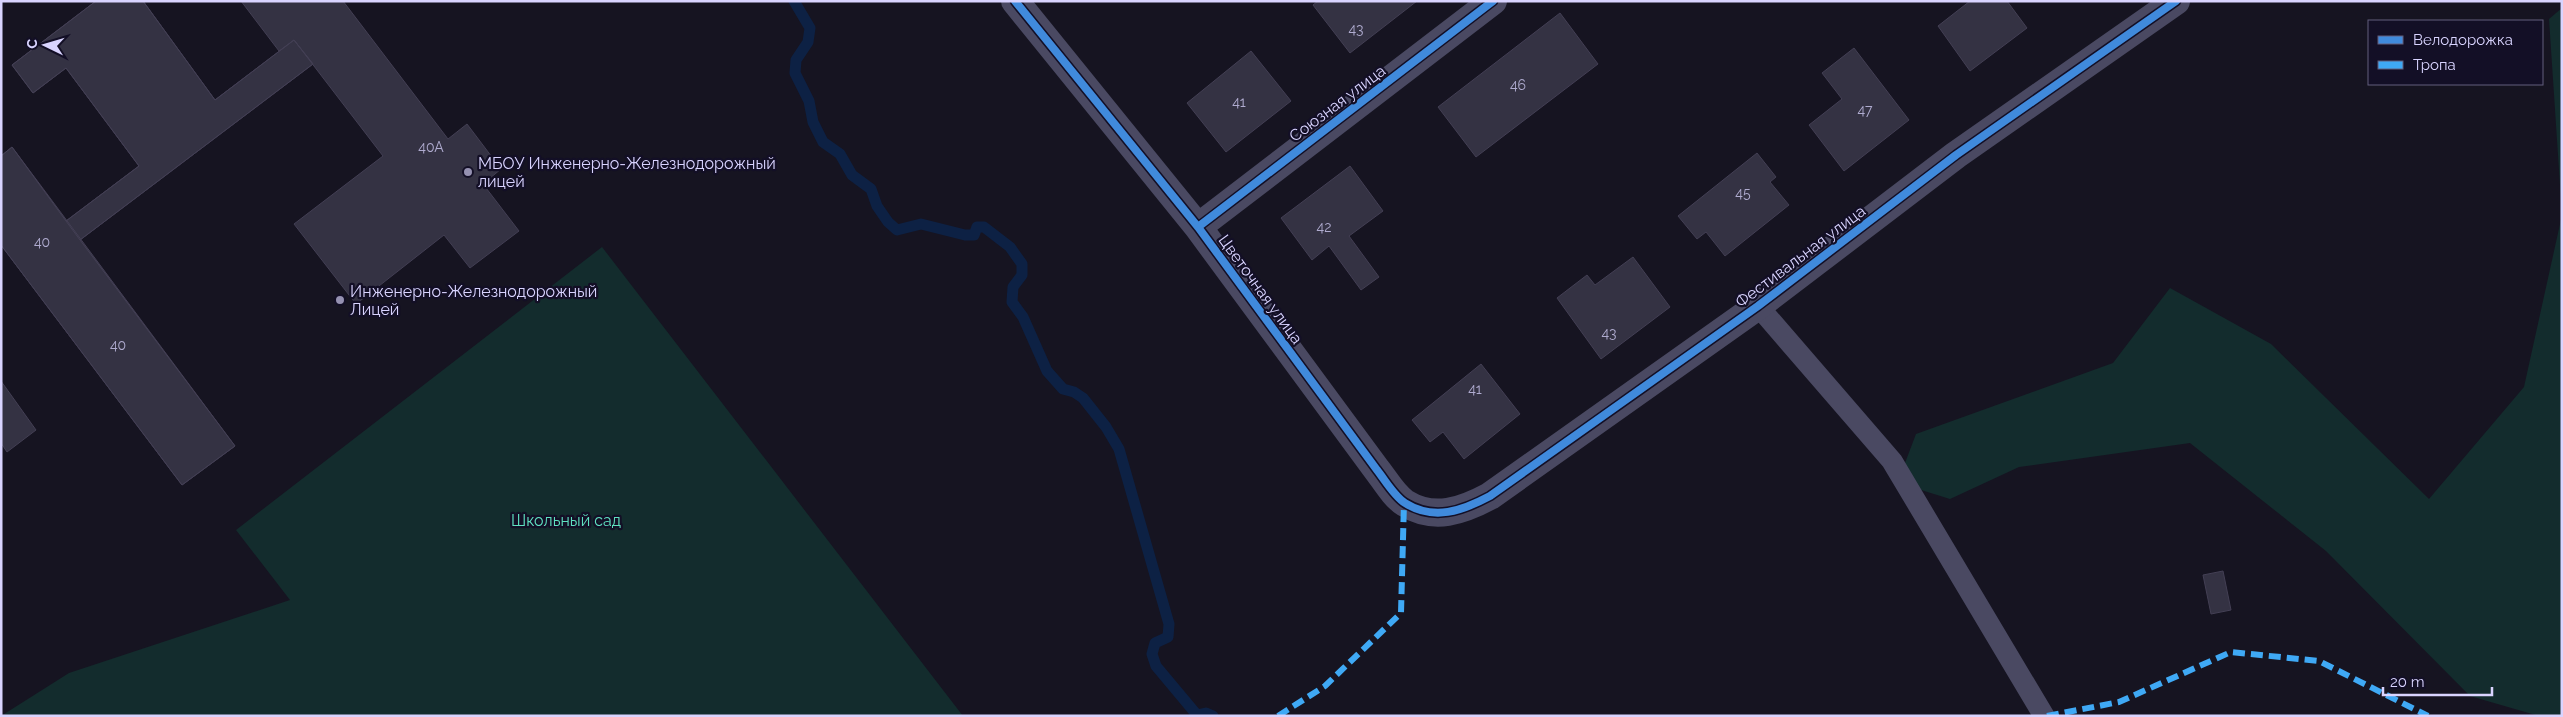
<svg xmlns="http://www.w3.org/2000/svg" width="2563" height="717" font-family="Raleway,sans-serif">
<style>
.green{fill:#132c2d}
.lines{fill:none;stroke-linecap:round;stroke-linejoin:round}
.stream{stroke:#0d2144;stroke-width:11}
.building{fill:#343243;stroke:#433f54}
.lane{stroke:#4a4962;stroke-width:21}
.street{stroke:#4a4962;stroke-width:28}
.quiet{stroke:#3fa9f5;stroke-width:6;stroke-dasharray:12 6;stroke-linecap:butt}
.cycleway-casing{stroke:#130f26;stroke-width:11}
.cycleway{stroke:#408adc;stroke-width:8}
.poi-dot{fill:#9591b1;stroke:#130f26;stroke-width:2}
.labels{text-anchor:middle;stroke-width:4.5;stroke-linejoin:round;paint-order:stroke}
.number-label{font-size:14px;fill:#b0acd0}
.street-label{font-size:16px;fill:#d9d4ff;stroke:#130f26}
.poi-label{font-size:16px;fill:#d9d4ff;stroke:#130f26;text-anchor:start}
.park-label{font-size:16px;fill:#5fe0c0;stroke:#130f26}
</style>
<rect width="100%" height="100%" fill="#161421"/>
<path class="green" d="M2562,8V716H2539L2470,696L2326,551L2190,443L2019,467L1950,499L1918,489L1905,463L1916,434L2113,363L2170,288L2271,344L2429,499L2524,387L2562,215L2549,19Z
M602,247L963,716H1L69,673L290,600L236,530Z"/>
<g class="lines">
<path class="stream" d="M794,1L810,28L808,42L796,60L795,73L809,101L813,122L823,142L840,154L852,175L871,189L877,206L888,222L897,230L921,224L965,235H974L977,227H984L1010,247L1022,264V275L1013,287L1012,302L1023,317L1047,371L1063,389L1074,392L1083,398L1106,427L1119,449L1169,624L1168,637L1155,643L1152,654L1156,666L1197,715L1206,713L1213,716"/>
</g>
<path class="building" d="M96,1H143L215,100L294,40L313,64L80,240L235,446L182,485L1,245V156L12,147L66,221L139,166L66,68L33,93L12,65Z
M96,1H143L215,100L294,40L313,64L80,240L66,221L139,166L66,68L33,93L12,65Z
M241,1H343L448,139L467,124L501,169L483,184L519,231L470,268L444,235L356,304L294,224L383,156L294,40L279,51Z
M1318,1H1417L1350,53L1313,5Z
M1970,1H2007L2027,28L1970,71L1938,26Z
M1560,13L1598,64L1476,157L1438,107Z
M1854,48L1909,120L1844,171L1809,125L1842,99L1822,73Z
M1251,51L1291,101L1226,152L1187,103Z
M12,147L235,446L182,485L1,245V156Z
M1757,153L1776,177L1770,182L1789,205L1725,256L1706,232L1697,239L1678,216Z
M1350,166L1383,211L1349,236L1379,277L1361,290L1329,246L1312,260L1281,218Z
M1633,257L1670,307L1601,359L1557,298L1587,275L1595,285Z
M1481,364L1520,414L1464,459L1443,432L1430,442L1412,420Z
M1,381L36,430L7,452L1,443Z
M2223,571L2231,610L2211,614L2203,575Z"/>
<g class="lines">
<path class="lane" d="M1758,306L1892,461L2044,716"/>
<path class="street" d="M1015,1L1198,227L1377,470C1385,480 1394,496 1405,503C1434,521 1462,511 1490,496L1758,306L1956,155L2176,1
M1198,227L1493,1"/>
<path class="quiet" d="M1278,716L1325,686L1401,613L1404,502
M2047,716L2119,702L2231,652L2319,661L2428,716"/>
<defs>
<path id="cycleway" d="M1015,1L1198,227L1377,470C1385,480 1394,496 1405,503C1434,521 1462,511 1490,496L1758,306L1956,155L2176,1
M1198,227L1493,1"/>
</defs>
<use href="#cycleway" class="cycleway-casing"/>
<use href="#cycleway" class="cycleway"/>
</g>
<g class="poi-dot">
<circle cx="468" cy="172" r="5"/>
<circle cx="340" cy="300" r="5"/>
</g>
<g class="labels">
<g class="number-label">
<text x="1356" y="34">43</text>
<text x="1518" y="90">46</text>
<text x="1239" y="107">41</text>
<text x="1865" y="115">47</text>
<text x="431" y="152">40А</text>
<text x="1743" y="198">45</text>
<text x="1324" y="232">42</text>
<text x="42" y="247">40</text>
<text x="1609" y="338">43</text>
<text x="118" y="350">40</text>
<text x="1475" y="394">41</text>
</g>
<g class="street-label">
<text transform="translate(1337 103) rotate(-37)" y="6">Союзная улица</text>
<text transform="translate(1800 256) rotate(-37)" y="6">Фестивальная улица</text>
<text transform="translate(1261 289) rotate(54)" y="6">Цветочная улица</text>
</g>
<g class="poi-label">
<text x="478" y="169">МБОУ Инженерно-Железнодорожный<tspan x="478" dy="18">лицей</tspan></text>
<text x="350" y="297">Инженерно-Железнодорожный<tspan x="350" dy="18">Лицей</tspan></text>
</g>
<g class="park-label">
<text x="566" y="526">Школьный сад</text>
</g>
</g>
<rect width="2563" height="717" fill="none" stroke="#d9d4ff" stroke-width="5"/>
<rect x="2368" y="20" width="175" height="65" fill="#130f26" stroke="#625e7d"/>
<rect x="2378" y="36" width="25" height="8" fill="#408adc" stroke="#625e7d"/>
<text x="2413" y="45" font-size="15" fill="#d9d4ff">Велодорожка</text>
<rect x="2378" y="61" width="25" height="8" fill="#3fa9f5" stroke="#625e7d"/>
<text x="2413" y="70" font-size="15" fill="#d9d4ff">Тропа</text>
<g transform="translate(45 45) rotate(275)" stroke="#130f26" stroke-width="4" paint-order="stroke">
<path d="M0-4L9 19L0 12L-9 19Z" fill="#d9d4ff"/>
<text y="-8" font-size="14" font-weight="bold" text-anchor="middle" fill="#d9d4ff">С</text>
</g>
<path d="M2383 687v8h109v-8" fill="none" stroke="#d9d4ff" stroke-width="2.5"/>
<text x="2390" y="687" font-size="15" fill="#d9d4ff" stroke="#130f26" stroke-width="4" paint-order="stroke">20 m</text>
</svg>
